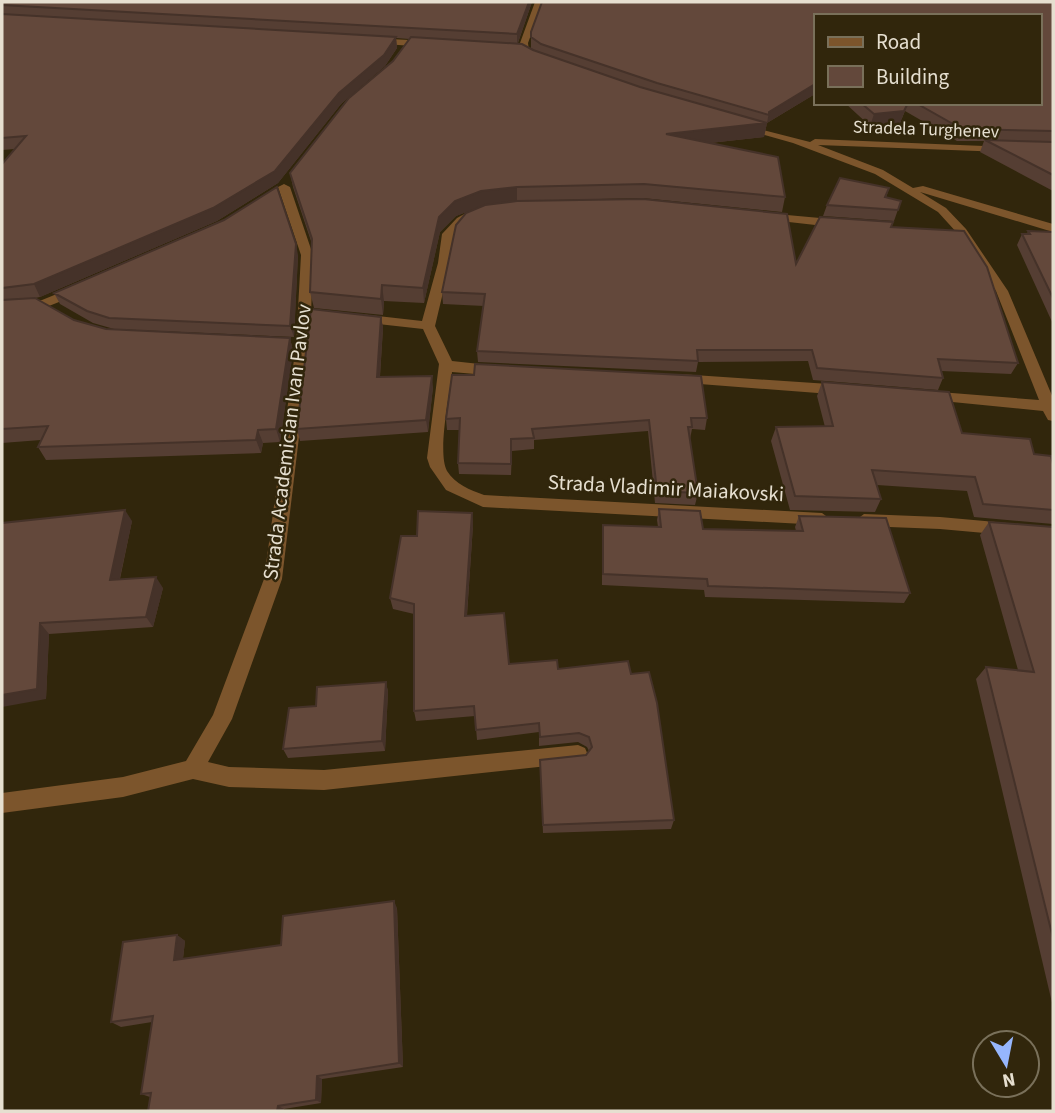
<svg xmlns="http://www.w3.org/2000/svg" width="1055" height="1113" font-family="'Source Sans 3',sans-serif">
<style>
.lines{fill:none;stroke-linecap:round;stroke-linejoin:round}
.minor{fill:#7c552c;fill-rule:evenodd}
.wall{fill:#553e33}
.shaded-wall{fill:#453229}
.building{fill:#63483b;stroke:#453229;stroke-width:2}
.labels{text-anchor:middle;stroke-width:5;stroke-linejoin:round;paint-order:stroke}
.far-street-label{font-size:18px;fill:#e6dfd0;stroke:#31260c}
.street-label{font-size:21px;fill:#e6dfd0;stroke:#31260c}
</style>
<rect width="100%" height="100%" fill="#31260c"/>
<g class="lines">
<path class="minor" d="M535,2H543L528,43L529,51L525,54L521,51L520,43Z
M372,38L428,41L432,44L428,47L369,43Z
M740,124L810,142L815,139L1008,147L1009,149L1004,152L818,145L883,170L913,188L923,186L1053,224V232L920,192L946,208L966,229L1008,291L1053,398V421L1048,420L1043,411L922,399L920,396L927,391L1039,400L996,291L958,234L938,212L875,174L793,143L740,128Z
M284,184L290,187L313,255L310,345L282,579L232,719L208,762L229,767L324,770L578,745L585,748L588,755L585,762L324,790L229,787L193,779L123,797L2,813V793L123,777L186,761L213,715L264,579L296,345L301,255L278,187Z
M468,212L478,214L454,235L450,263L435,326L452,361L498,366L505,371L498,376L452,372C450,394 437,452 447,471C455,484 470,490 484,495L822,513L830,519L828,523L822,525L483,507L446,490L430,467L427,458L439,364L423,329L360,322L353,318L360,314L422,321L438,263L442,234L457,218Z
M765,213L842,220L848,224L842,228L761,219L759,217Z
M79,285L85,289L84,292L44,308L2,312V304L42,300Z
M679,374L844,385L851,390L844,395L674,382L672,379Z
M864,514L940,517L1053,527V539L940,529L864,526L856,520Z"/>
</g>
<path class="wall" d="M2,2H532L518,43L536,51L531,48V32L1053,2V191L980,152L984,141H957L905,111L900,123L870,126L845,103H1039L815,16V94L767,123L764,137L710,143L785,197L782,212L642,198L517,201L482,206L456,216L440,232L424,303L384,301L383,315L314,308L310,292L312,244L293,187L290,173L393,61L409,39L396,38L397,48L385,66L341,104L278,183L217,221L40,297L35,298L74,320L106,329L290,338L293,351L280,442L263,443L261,453L46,460L38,447L41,440L2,443V164L15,149L2,150Z
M889,188L886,198L901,201L894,221L823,216L827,205Z
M891,227L1018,363L1011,374L941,371L943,378L938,390L813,380L808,361L698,362L696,372L478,362L477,351L484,306L443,304L442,292L796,264Z
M1028,231L1053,232V324L1017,245L1022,234H1027Z
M298,255L294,337L114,329L93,323L60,304L54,293Z
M381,317L383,328L380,377L433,387L428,432L300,441L297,429Z
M452,375L707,418L705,430L692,429L690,439L698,493L695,505L655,503L648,431L534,440V449L512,451L511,475L459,474L458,463L460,430H447L446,419Z
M822,382L962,433L1034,454L1053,464V524L974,517L967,491L877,485L881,499L875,512L790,510L771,441L776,427H825L817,396Z
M659,509L703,529L796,531L795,527L799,516L910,593L904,603L705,597L704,590L602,585V536L603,525L658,527L657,520Z
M472,513L473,525L467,616L509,664L558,669L674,820L671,829L543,833L540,760L586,755L589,751L587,747L578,742L539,746V732L477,740L475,716L416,721L414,711V614L393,609L390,598L417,536Z
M132,521L120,579L163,588L153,627L49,634L46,699L2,523Z
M989,522L1053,527V1007L976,679L986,667L1018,670L980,535Z
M386,682L388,692L385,751L288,758L283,749Z
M397,908L403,1067L322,1079L321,1103L284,1109L150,1097L141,1094L152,1022L121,1027L111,1022L177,935L185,941L183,959L281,945Z"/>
<path class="shaded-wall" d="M529,2H532L517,45V34Z
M396,37L397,48L385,66L341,104L278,183L217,221L40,297L34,284L339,93Z
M815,84V94L767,123L769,112Z
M908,103L900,123L870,126L874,114Z
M767,123L764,137L664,148L666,134Z
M517,187V201L482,206L456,216L440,232L424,303L423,288L439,217L455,201L481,191Z
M296,244L298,255L294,337L290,326Z
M382,285L384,301L383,315L381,299Z
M381,317L383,328L379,389L377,377Z
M290,338L293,351L280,442L276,429Z
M432,376L433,387L428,432L426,420Z
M258,430L263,443L261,453L256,440Z
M125,510L132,521L117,591L110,580Z
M472,513L473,525L466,627L465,616Z
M156,577L163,588L153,627L146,617Z
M40,623L49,634L46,699L2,707V695Z
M386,682L388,692L385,751L382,741Z
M394,901L397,908L403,1067L399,1063Z
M177,935L185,941L182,966L174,960Z
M317,1076L322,1079L321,1103L316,1100Z
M278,1106L284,1109V1111H277Z"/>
<path class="building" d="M2,2H529L517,34L2,5Z
M542,2H1053V131L962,129L916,103H1039V16H815V84L769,112V115L657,83L541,44L531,37V32Z
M2,14L396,37L384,55L339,93L275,171L213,208L34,284L2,288V164L26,136L2,138Z
M411,37L522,44L533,50L640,87L767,123L666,134L778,157L785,197L644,184L517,187L481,191L455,201L439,217L423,288L382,285L381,299L310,292L312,239L290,173L349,98L393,61Z
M861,103H908L904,111L874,114Z
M985,140L1053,142V175Z
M840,178L889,188L885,197L901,201L898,210L827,205Z
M277,187L296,244L290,326L109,318L87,311L54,293L224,220Z
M643,199L787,214L796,264L820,217L893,222L891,227L964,231L987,267L1018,363L938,359L943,378L817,368L812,350H697L698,361L477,351L485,294L442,292L456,225L466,213L485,205L517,201Z
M1028,231L1053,232V298L1022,234H1030Z
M35,298L74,320L106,329L290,338L276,429L258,430L256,440L38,447L48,426L2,429V300Z
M311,309L381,317L377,377L432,376L426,420L297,429Z
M475,364L701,376L707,418H691L692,427H688L698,493L657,491L649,420L532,429L534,438L511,439V464L458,463L460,418L446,419L452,375H474Z
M822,382L949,392L962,433L1030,439L1034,454L1051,456L1053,464V510L983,504L975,477L872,470L881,499L795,496L776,427L833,426Z
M659,509L700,511L703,529L803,531L799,516L886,518L910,593L708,586L707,579L603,574V525L661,527Z
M125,510L110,580L156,577L146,617L40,623L37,689L2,695V523Z
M418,511L472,513L465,616L504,613L509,664L557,660L558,669L628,661L631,674L649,672L657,703L674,820L543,825L540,760L586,755L592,747L589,737L579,733L540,737L539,723L476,730L474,706L414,711V604L390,598L401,536H417Z
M989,522L1053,527V938L986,667L1034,672Z
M386,682L382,741L283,749L289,708L316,706L317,687Z
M394,901L399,1063L317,1076L316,1100L278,1106L277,1111H148L151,1093L141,1094L153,1016L111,1022L123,942L177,935L174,960L281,945L283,916Z"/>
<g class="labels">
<g class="far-street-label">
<text transform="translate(926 129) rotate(2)" y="6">Stradela Turghenev</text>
</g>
<g class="street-label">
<text transform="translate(287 442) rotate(-83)" y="7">Strada Academician Ivan Pavlov</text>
<text transform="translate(666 488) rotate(3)" y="7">Strada Vladimir Maiakovski</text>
</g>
</g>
<rect width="1055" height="1113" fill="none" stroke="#e6dfd0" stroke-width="7"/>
<rect x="814" y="14" width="228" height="91" fill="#31260c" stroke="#79705a" stroke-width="2"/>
<rect x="828" y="37" width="35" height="10" fill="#7c552c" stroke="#79705a" stroke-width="2"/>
<text x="876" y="49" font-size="21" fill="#e6dfd0">Road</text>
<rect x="828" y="66" width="35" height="21" fill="#63483b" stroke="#79705a" stroke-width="2"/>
<text x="876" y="84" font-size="21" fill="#e6dfd0">Building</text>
<g transform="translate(1006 1064) rotate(170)"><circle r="33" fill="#31260c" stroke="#79705a" stroke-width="2"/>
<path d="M0-5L12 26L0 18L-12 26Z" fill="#96b6fd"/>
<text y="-10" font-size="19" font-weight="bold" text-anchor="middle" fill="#e6dfd0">N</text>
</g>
</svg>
